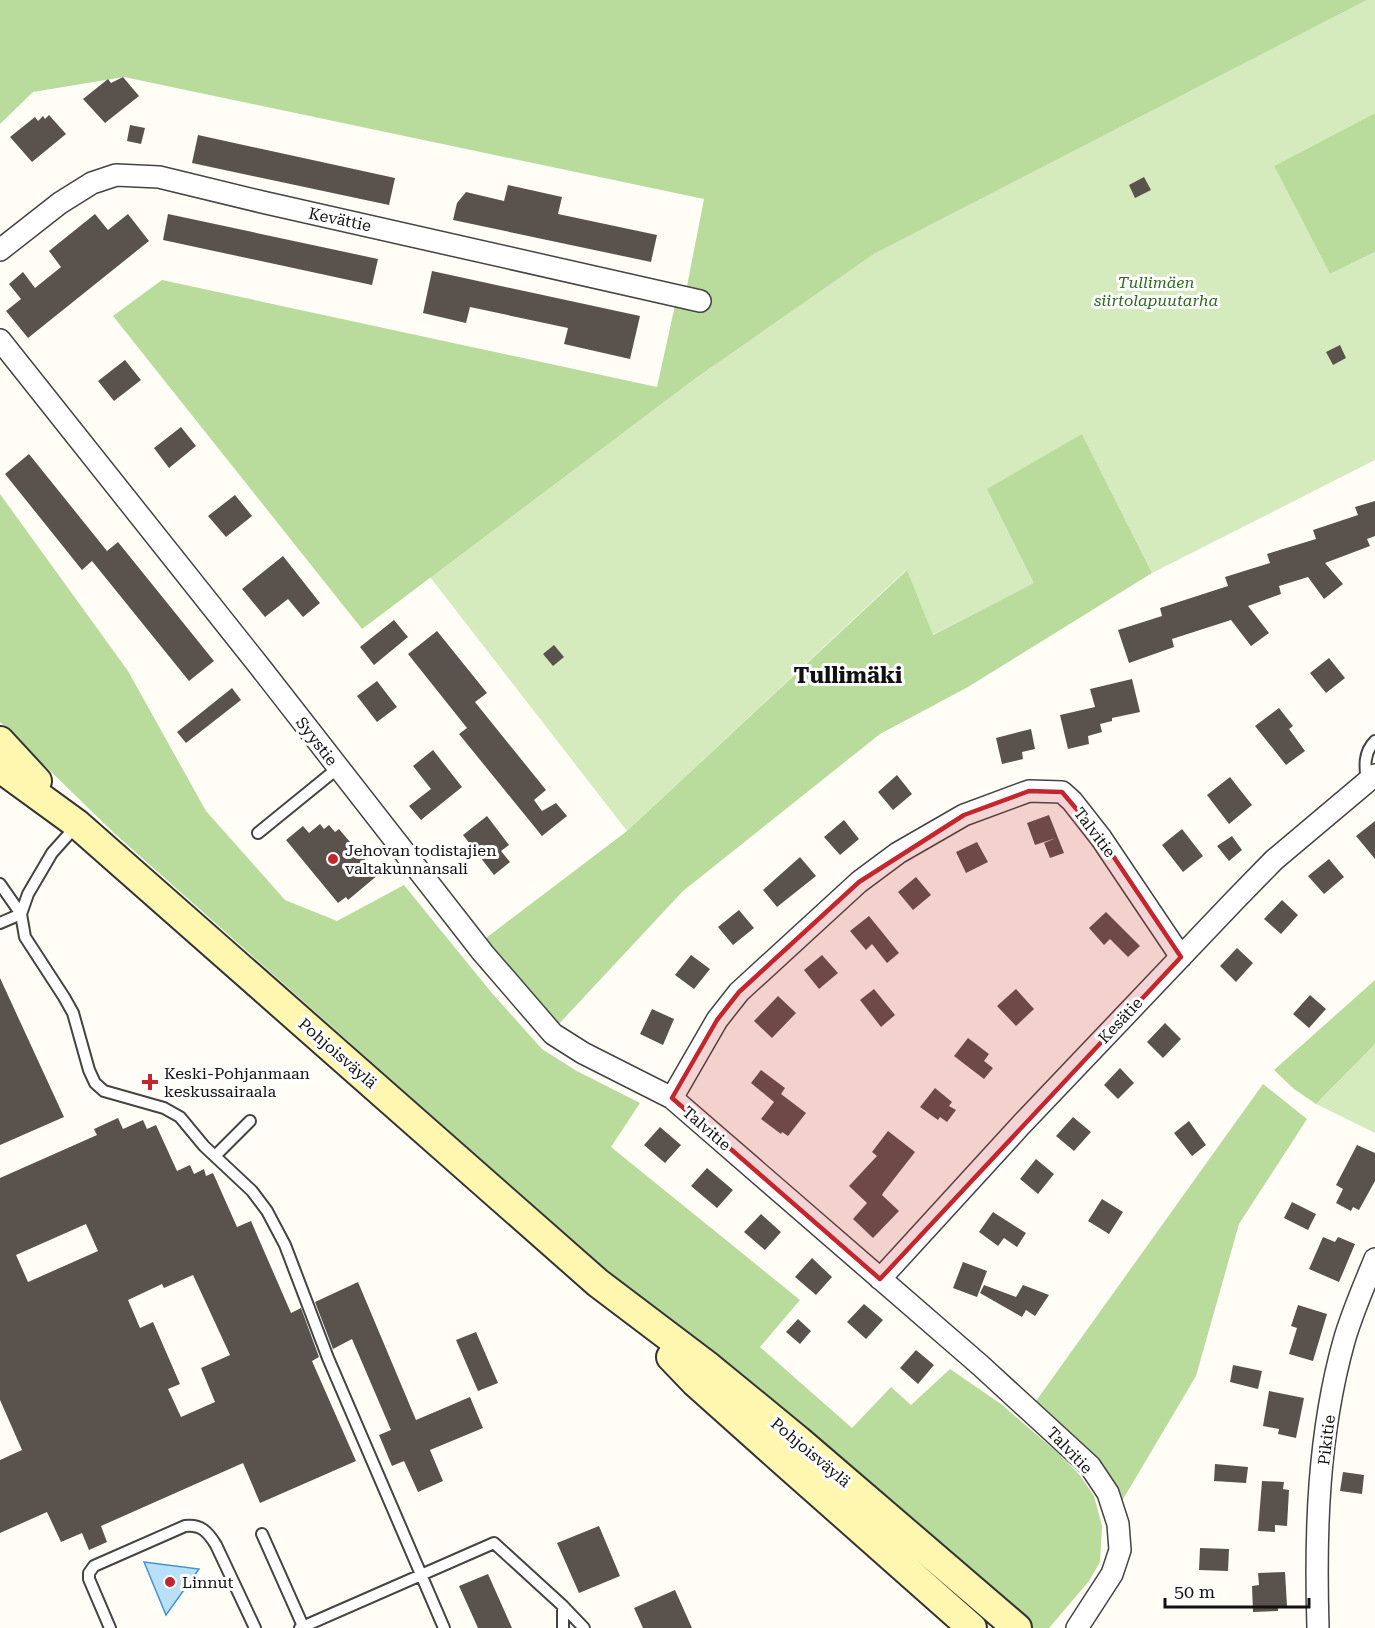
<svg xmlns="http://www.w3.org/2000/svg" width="1375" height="1628" font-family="'Roboto Serif',serif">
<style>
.green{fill:#d5ebbd}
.forest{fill:#b9dc9c}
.water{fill:#b9e0f7;stroke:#3f96cf;stroke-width:1.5}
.building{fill:#5a524d;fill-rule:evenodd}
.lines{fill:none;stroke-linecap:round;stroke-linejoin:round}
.lane-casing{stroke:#444;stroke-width:14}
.street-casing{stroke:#444;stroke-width:24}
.secondary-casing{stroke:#333;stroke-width:32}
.lane{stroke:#fff;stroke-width:10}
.street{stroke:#fff;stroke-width:21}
.secondary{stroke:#fff6b0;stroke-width:28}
.marked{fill:#c4262e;fill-opacity:0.2;stroke:#c4262e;stroke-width:4.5;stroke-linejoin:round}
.poi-dot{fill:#c4262e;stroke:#fff;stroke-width:2}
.labels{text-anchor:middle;stroke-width:6;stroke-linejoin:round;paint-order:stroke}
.street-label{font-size:16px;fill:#111;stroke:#fff}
.park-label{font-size:16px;font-style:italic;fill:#2f6b1f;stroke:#fff}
.poi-label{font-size:16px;fill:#111;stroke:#fff;text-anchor:start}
.district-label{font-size:22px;font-weight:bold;fill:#111;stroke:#fff}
</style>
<rect width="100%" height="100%" fill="#fffdf5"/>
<path class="green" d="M1367,0H1375V113L1274,166L1330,274L1375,252V460L1152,573L1082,434L1035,583L932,635L906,570L627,831L430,577L696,378L874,254Z
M1375,1044V1133L1316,1104Z"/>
<path class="forest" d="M0,0H1367L874,254L696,378L362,629L113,316L162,280L657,387L675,305L687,286L704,199L124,77L33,92L0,124Z
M1375,113V252L1330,274L1274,166Z
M1082,434L1152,573L968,687L880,734L683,891L557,1026L486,938L627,831L907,570L933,635L1034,583L987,489Z
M0,494L128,671L206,811L285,900L337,921L404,885L491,992L542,1049L575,1070L640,1103L611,1147L800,1300L760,1347L852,1428L891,1387L911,1405L950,1369L1001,1404L1058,1453L1079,1474L1094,1496L1102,1526L1100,1562L1089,1581L1049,1628H1033L733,1371L645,1305L115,834L0,722Z
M1375,980V1044L1316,1104L1294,1089L1274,1070Z
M1263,1084L1307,1119L1239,1224L1196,1376L1122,1501L1098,1462L1071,1433L1036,1401Z"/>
<path class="water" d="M144,1562L199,1569L166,1615Z"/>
<path class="building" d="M123,77L139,96L105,123L83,99L108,79L111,83Z
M49,115L66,134L32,162L10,137L35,117L38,121L43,116L45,119Z
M130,125L145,128L141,144L127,141Z
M198,135L395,178L389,205L192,163Z
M1144,177L1151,190L1135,198L1129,185Z
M508,185L562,197L558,214L657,235L651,262L453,220L457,203L466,192L504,201Z
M95,214L108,230L128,214L149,241L28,338L6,311L21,299L9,284L23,272L35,288L61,267L49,251Z
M168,214L378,259L372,285L163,240Z
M432,271L640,316L630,359L564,344L568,328L470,307L466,323L423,313Z
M1340,345L1346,358L1333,365L1326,352Z
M125,360L141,380L114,401L98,381Z
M181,427L196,446L169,468L154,448Z
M29,454L107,551L118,542L214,661L189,681L92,561L82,570L5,474Z
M235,495L252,516L226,537L208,516Z
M1375,501V536L1367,539L1370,546L1325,563L1343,584L1324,599L1308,577L1279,586L1281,594L1248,606L1269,633L1251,646L1231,620L1172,639L1174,647L1129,663L1118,630L1162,616L1160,608L1228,586L1225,577L1270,563L1267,554L1316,539L1313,530L1358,515L1355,507Z
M283,556L320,603L303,617L288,599L265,617L242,589Z
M394,620L408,637L374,665L360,647Z
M437,631L487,693L475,702L546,790L534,800L542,811L556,803L567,816L542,836L459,734L467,728L408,654Z
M554,645L564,657L553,666L543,654Z
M1329,658L1345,678L1326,693L1310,673Z
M1132,679L1140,712L1112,718V721L1100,724L1102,732L1088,736L1089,744L1068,749L1060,715L1095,707L1090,689Z
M377,681L397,707L377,722L357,696Z
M232,688L241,700L186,743L177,732Z
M1279,708L1293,726L1289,729L1305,751L1286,765L1255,726Z
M1031,729L1035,749L1022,752L1023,759L1002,764L996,738Z
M433,750L462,787L421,820L409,806L431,789L413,766Z
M897,775L912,794L893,810L878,792Z
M1230,777L1252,805L1229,824L1207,795Z
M1049,815L1064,853L1050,858L1044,843L1056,838L1035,845L1027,823Z
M487,816L509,845L501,851L510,862L494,875L463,835Z
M844,820L859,839L840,855L824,837Z
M1375,821V859L1356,836Z
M320,824L324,829L329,825L335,832L339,829L378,875L348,900L346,897L338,903L286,840L303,826L309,833Z
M1182,829L1203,856L1183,872L1162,845Z
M1232,836L1242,850L1229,861L1217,846Z
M977,842L988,862L966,873L956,852Z
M800,857L816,876L777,907L763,890Z
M1329,859L1344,877L1324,894L1308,876Z
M916,877L931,895L913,910L898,892Z
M1282,900L1298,915L1281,934L1264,919Z
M739,910L754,928L733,945L718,927Z
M1106,912L1140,946L1128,957L1110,939L1104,945L1089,928Z
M869,916L899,953L887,963L872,944L866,950L850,931Z
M1237,948L1253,963L1236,982L1220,966Z
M691,955L710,969L694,989L675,975Z
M822,955L838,973L819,989L804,970Z
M0,978L64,1117L0,1145Z
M874,989L895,1015L881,1027L860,1000Z
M1016,989L1034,1009L1016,1026L997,1006Z
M1310,995L1326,1009L1309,1028L1293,1014Z
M778,996L796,1013L772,1038L754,1021Z
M652,1009L674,1019L663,1045L640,1034Z
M1165,1023L1181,1039L1163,1058L1147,1042Z
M968,1038L989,1054L984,1061L993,1068L984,1079L954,1056Z
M1120,1068L1134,1083L1118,1099L1104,1085Z
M761,1070L785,1088L781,1094L806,1113L788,1136L782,1132L781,1134L761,1119L774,1102L751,1083Z
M935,1088L952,1102L949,1106L956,1110L947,1122L940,1117L938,1120L920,1107Z
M1073,1117L1091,1132L1074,1151L1056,1136Z
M118,1118L123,1129L143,1120L147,1129L156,1125L177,1171L190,1165L194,1174L204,1169L206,1176L213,1173L237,1227L251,1221L291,1313L301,1308L319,1357L312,1361L356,1461L260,1503L243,1463L101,1526L107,1542L89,1550L82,1533L61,1542L47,1512L0,1533V1460L22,1450L0,1400V1178L97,1135L94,1129ZM86,1224L98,1251L28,1282L16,1255ZM193,1275L230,1355L201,1368L215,1402L181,1417L168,1389L180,1384L153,1322L140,1328L128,1300L162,1284L164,1288Z
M1189,1121L1206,1145L1192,1156L1174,1133Z
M660,1127L681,1145L665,1163L644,1145Z
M888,1131L915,1152L883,1193L882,1195L899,1211L873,1238L853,1219L867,1203L849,1186L877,1156L872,1152Z
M1357,1145L1375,1153V1181L1359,1210L1353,1207L1351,1211L1336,1203L1343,1189L1336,1185Z
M1036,1159L1054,1174L1038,1194L1020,1179Z
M707,1168L733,1190L717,1208L691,1186Z
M1102,1199L1123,1212L1109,1234L1088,1221Z
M1292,1202L1316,1214L1308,1230L1284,1218Z
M993,1212L1026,1233L1017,1247L1004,1238L998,1246L979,1232Z
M761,1214L781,1232L765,1250L744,1232Z
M1323,1237L1335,1242L1338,1237L1355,1244L1339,1282L1309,1269Z
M812,1258L832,1277L816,1295L795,1277Z
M963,1262L987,1271L977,1297L953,1288Z
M358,1282L416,1420L470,1397L483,1428L430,1450L443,1481L418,1492L404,1461L392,1466L379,1435L391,1430L352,1339L333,1349L315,1302Z
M984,1285L1016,1297L1023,1285L1049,1295L1035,1316L1026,1310L1022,1317L980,1293Z
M864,1304L883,1320L866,1339L847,1322Z
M1298,1305L1327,1314L1313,1361L1289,1354L1297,1328L1291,1326Z
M798,1319L811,1331L800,1344L786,1332Z
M476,1332L498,1383L478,1391L456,1340Z
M916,1350L934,1365L918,1384L900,1368Z
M1233,1365L1262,1371L1258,1389L1230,1382Z
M1269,1391L1304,1398L1296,1438L1278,1434L1279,1429L1263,1426Z
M1215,1464L1248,1467L1246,1483L1214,1481Z
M1343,1472L1364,1475L1362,1494L1340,1491Z
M1262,1481L1284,1482L1283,1489L1289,1490L1287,1526L1275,1525V1532L1258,1531Z
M599,1526L620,1576L579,1593L557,1543Z
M1200,1548L1229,1549L1228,1571L1199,1570Z
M1285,1572L1287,1606H1278V1611L1253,1612L1252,1586L1259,1585L1258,1573Z
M488,1574L512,1628H478L459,1586Z
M675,1590L692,1628H643L634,1608Z"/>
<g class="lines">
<defs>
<path id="lane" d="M1367,783C1365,767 1363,753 1375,741
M77,825L52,853L28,894L21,914L25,937L64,997L73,1013L89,1070L95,1083L104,1091L164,1108L180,1117L204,1146L252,1191L267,1211L285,1245L328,1358L444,1628
M258,833L338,768
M0,884L21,914
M0,923L21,914
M215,1156L250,1121
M262,1534L303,1626
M563,1606L584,1628
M110,1628L89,1579V1573L94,1566L185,1526C201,1524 208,1532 216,1545L255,1628
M300,1628L494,1543L563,1606V1628"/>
<path id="street" d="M0,250L60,203L92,183L116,175L159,177L262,202L700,301
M0,340L260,667L483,953L553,1034L583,1053L672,1098L980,1365L1090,1466L1108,1493L1118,1524L1120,1550L1112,1574L1077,1628
M672,1098L717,1020L739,992L859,882L898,853L964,815L1029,791L1062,792L1072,801L1101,838L1181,957
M880,1279L1020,1126L1234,901L1274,860L1375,775
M1318,1628C1315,1532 1318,1434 1344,1341C1352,1313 1364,1286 1375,1259"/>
<path id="secondary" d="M0,741L37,781
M0,768L77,824L598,1283L709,1367L798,1440L1017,1628
M671,1357L695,1382L780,1458L972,1628"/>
</defs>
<use href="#lane" class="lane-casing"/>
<use href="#street" class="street-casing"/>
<use href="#secondary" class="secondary-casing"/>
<use href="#lane" class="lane"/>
<use href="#street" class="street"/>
<use href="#secondary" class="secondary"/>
</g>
<path class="marked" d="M1029,791L1062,792L1101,838L1181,957L880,1279L672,1098L717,1020L739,992L859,882L964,815Z"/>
<g class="poi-dot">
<circle cx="333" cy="859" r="6"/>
<path d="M147 1073h6v6h6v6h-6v6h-6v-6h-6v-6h6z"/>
<circle cx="170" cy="1582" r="6"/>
</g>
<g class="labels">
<g class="street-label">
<text transform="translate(340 219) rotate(12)" y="6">Kevättie</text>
<text transform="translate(317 741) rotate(52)" y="6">Syystie</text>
<text transform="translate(1095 832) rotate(53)" y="6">Talvitie</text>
<text transform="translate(1120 1020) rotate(-47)" y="6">Kesätie</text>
<text transform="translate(338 1053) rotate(41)" y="6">Pohjoisväylä</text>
<text transform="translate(707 1128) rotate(41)" y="6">Talvitie</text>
<text transform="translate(1326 1440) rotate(-83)" y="6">Pikitie</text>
<text transform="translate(1070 1450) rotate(46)" y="6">Talvitie</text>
<text transform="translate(811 1452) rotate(40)" y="6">Pohjoisväylä</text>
</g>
<g class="park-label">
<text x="1156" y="288">Tullimäen<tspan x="1156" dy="18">siirtolapuutarha</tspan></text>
</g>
<g class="poi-label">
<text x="345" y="856">Jehovan todistajien<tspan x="345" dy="18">valtakunnansali</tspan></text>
<text x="164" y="1079">Keski-Pohjanmaan<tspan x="164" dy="18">keskussairaala</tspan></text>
<text x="182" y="1588">Linnut</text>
</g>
<g class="district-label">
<text x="848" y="683">Tullimäki</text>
</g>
</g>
<path d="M1165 1598v9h144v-9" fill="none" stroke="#111111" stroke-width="3"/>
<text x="1174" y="1598" font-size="18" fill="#111111" stroke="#ffffff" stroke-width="4.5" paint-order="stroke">50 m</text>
</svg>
